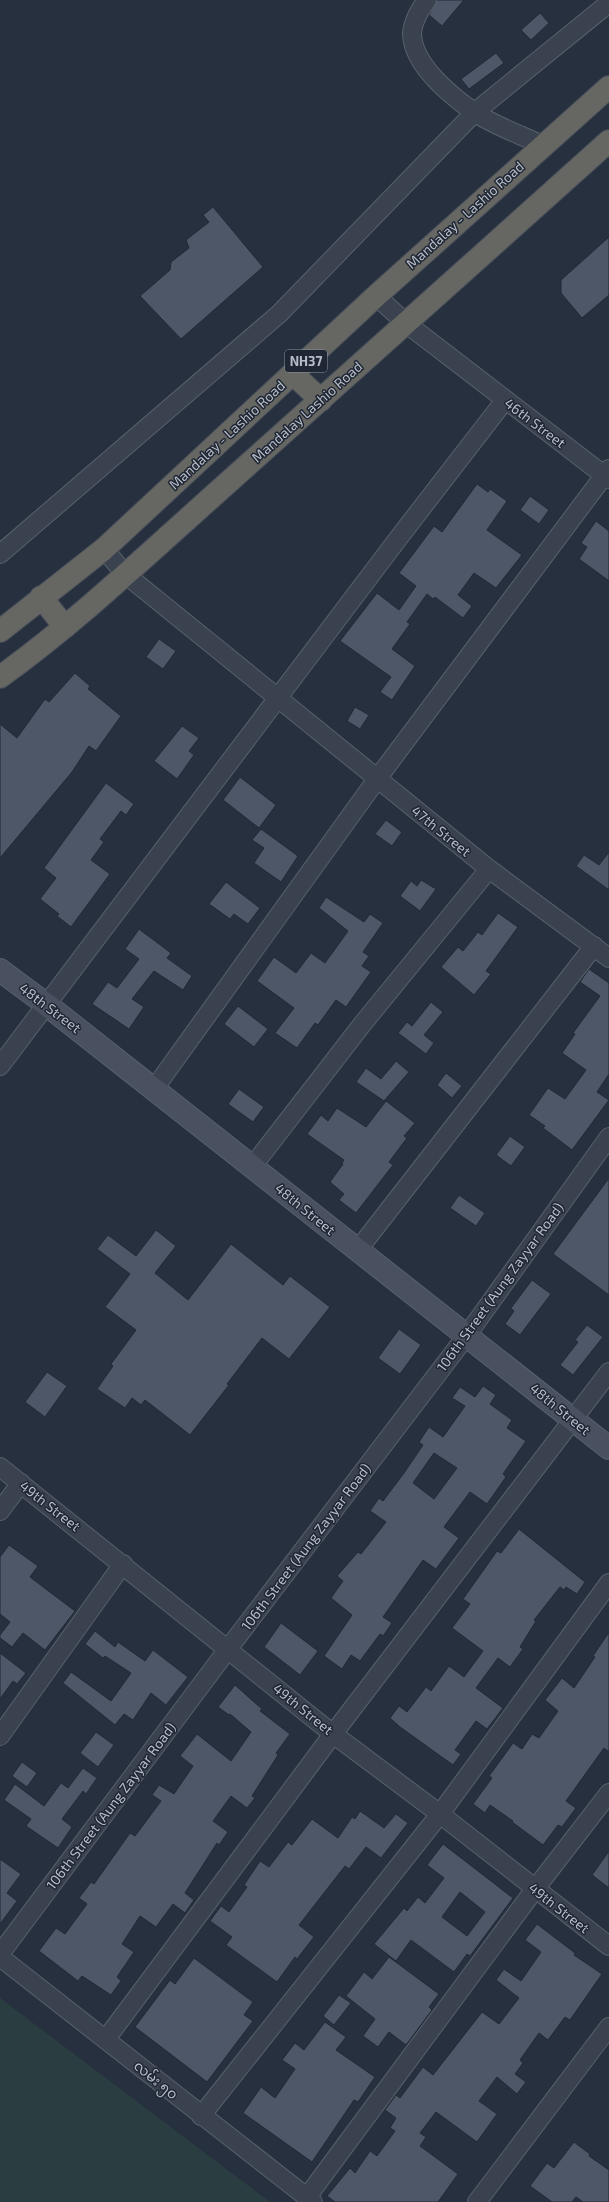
<svg xmlns="http://www.w3.org/2000/svg" width="609" height="2202" font-family="'Exo 2','Noto Sans Myanmar',sans-serif">
<style>
.green{fill:#2a3e41}
.building{fill:#4d5767;stroke:#222936;fill-rule:evenodd}
.lines{fill:none;stroke-linecap:round;stroke-linejoin:round}
.minor-casing{stroke:#59606c;stroke-width:20}
.secondary-casing{stroke:#59606c;stroke-width:24}
.trunk-casing{stroke:#464d59;stroke-width:24}
.minor{stroke:#3b424f;stroke-width:18}
.secondary{stroke:#495161;stroke-width:22}
.trunk{stroke:#666663;stroke-width:22}
.labels{text-anchor:middle;stroke-width:3;stroke-linejoin:round;paint-order:stroke}
.shield{fill:#202734;stroke:#8a919c;stroke-width:1}
.shield-label{font-size:13px;font-weight:bold;fill:#b7bec9}
.street-label{font-size:14px;fill:#b7bec9;stroke:#202734}
</style>
<rect width="100%" height="100%" fill="#27303f"/>
<path class="green" d="M0,1998L270,2202H0Z"/>
<path class="building" d="M437,0H464L442,26L429,15Z
M540,13L549,23L531,40L521,30Z
M496,53L504,63L469,89L461,79Z
M213,207L263,267L181,339L140,296L170,270L171,262L189,248L186,240L209,222L203,215Z
M609,237V295L582,318L561,293V280Z
M477,484L488,492L490,489L507,501L487,530L522,555L496,588L474,573L458,595L472,606L463,618L435,597L433,599L427,594L407,622L410,624L392,649L415,666L392,700L380,692L391,677L340,641L377,593L399,610L416,586L399,573L434,526L442,532Z
M530,496L549,510L539,524L520,510Z
M596,521L609,531V581L579,559L587,547L581,543Z
M159,639L176,651L163,669L146,657Z
M75,673L90,686L88,689L121,716L96,751L89,746L72,772L0,858V724L17,738L45,699L49,702Z
M355,707L369,715L360,729L347,721Z
M182,726L199,738L189,751L194,755L177,779L154,761Z
M240,777L276,805L259,828L223,800Z
M106,783L134,804L126,815L121,811L100,839L104,842L91,860L110,874L71,927L57,916L59,914L40,899L56,878L44,868Z
M386,820L402,832L392,846L375,834Z
M261,829L298,856L281,882L254,863L264,848L252,840Z
M609,852V890L576,866L584,855L599,865Z
M421,880L436,889L420,911L400,896L411,881L417,886Z
M226,882L260,908L248,924L234,914L230,919L209,904Z
M326,897L364,922L370,914L383,923L363,952L369,956L362,966L371,972L346,1007L336,1000L318,1025L315,1023L297,1048L275,1033L294,1008L257,981L274,957L296,973L311,953L325,963L348,931L319,908Z
M498,913L518,927L486,971L491,974L474,995L441,967L458,947L463,951L478,932L482,935Z
M139,929L171,953L167,958L192,976L183,990L154,971L132,999L144,1007L129,1029L92,1004L108,982L117,988L139,959L125,949Z
M589,969L609,983V1074L597,1092L609,1100L572,1150L543,1128L545,1126L529,1115L548,1088L565,1099L586,1070L562,1053L575,1034L573,1033L600,996L580,982Z
M431,1002L443,1012L424,1035L434,1043L426,1054L398,1033L407,1022L412,1026Z
M238,1006L268,1029L254,1047L224,1024Z
M396,1061L409,1072L384,1101L356,1082L366,1068L381,1079Z
M446,1073L462,1086L452,1098L437,1085Z
M239,1089L264,1107L253,1122L228,1104Z
M386,1101L415,1123L404,1136L407,1138L389,1162L393,1165L356,1213L339,1200L344,1194L330,1182L343,1164L342,1163L344,1160L307,1134L321,1115L328,1121L337,1108L366,1127Z
M510,1136L525,1147L511,1166L496,1155Z
M609,1178V1295L553,1254Z
M459,1195L485,1213L476,1226L450,1208Z
M156,1230L176,1246L155,1273L188,1300L231,1244L283,1285L290,1276L330,1307L289,1359L262,1338L227,1384L229,1385L190,1435L145,1400L141,1405L132,1398L125,1408L97,1389L113,1366L111,1364L136,1330L105,1307L130,1274L97,1249L108,1235L136,1256Z
M532,1280L551,1294L520,1335L505,1324L514,1311L511,1308Z
M587,1325L603,1337L573,1375L560,1365L578,1342L575,1340Z
M399,1329L421,1345L400,1374L378,1358Z
M47,1372L67,1386L45,1417L25,1402Z
M483,1386L496,1395L490,1404L512,1420L507,1428L526,1441L503,1474L506,1477L487,1504L470,1492L444,1527L459,1538L436,1569L423,1560L383,1617L392,1623L383,1636L380,1634L360,1661L351,1655L342,1669L324,1656L352,1615L331,1598L343,1581L337,1576L358,1552L361,1554L386,1522L370,1511L379,1498L383,1501L404,1473L423,1445L419,1442L429,1427L443,1437L465,1406L452,1398L460,1387L475,1397ZM434,1453L457,1468L434,1499L413,1483Z
M519,1529L585,1582L577,1594L566,1587L564,1590L560,1587L534,1620L536,1621L520,1647L523,1649L510,1667L498,1658L476,1688L503,1708L487,1729L476,1721L455,1750L461,1754L453,1765L400,1727L390,1718L399,1706L407,1712L426,1687L431,1691L449,1666L464,1677L483,1651L452,1628L470,1604L463,1599L497,1551L501,1553Z
M9,1545L38,1566L30,1577L75,1611L45,1650L23,1633L12,1647L0,1638V1635L10,1622L0,1614V1557Z
M281,1623L318,1651L300,1675L264,1647Z
M95,1631L115,1647L118,1642L145,1661L153,1650L188,1677L166,1705L151,1693L133,1720L124,1714L115,1725L63,1683L71,1672L111,1701L131,1673L105,1656L103,1658L85,1644Z
M609,1632V1752L604,1748L566,1801L576,1808L562,1827L558,1825L543,1845L512,1822L513,1821L490,1805L485,1813L473,1804L492,1778L489,1776L513,1743L522,1749L532,1734L539,1738L558,1711L545,1700L562,1678L574,1688L595,1657L593,1656Z
M0,1653L26,1673L17,1684L13,1681L0,1699Z
M235,1685L262,1709L260,1711L290,1734L276,1753L278,1755L252,1796L255,1798L247,1808L231,1796L213,1821L228,1832L219,1845L217,1843L185,1893L194,1900L185,1913L173,1904L156,1927L140,1916L122,1944L134,1952L117,1977L121,1981L111,1995L82,1976L78,1981L39,1951L56,1928L65,1934L87,1904L79,1898L91,1882L94,1884L130,1833L135,1836L161,1801L152,1795L159,1785L174,1794L193,1766L180,1756L197,1734L231,1761L251,1732L230,1714L229,1715L218,1707Z
M96,1732L114,1745L98,1767L80,1753Z
M22,1762L37,1773L27,1787L12,1776Z
M83,1768L97,1778L86,1794L83,1791L62,1819L72,1827L58,1848L26,1826L31,1819L4,1800L15,1784L44,1806L61,1783L68,1788Z
M360,1811L384,1828L396,1814L408,1823L381,1858L366,1847L349,1869L345,1866L299,1925L314,1937L297,1959L295,1957L277,1982L226,1945L232,1937L210,1921L221,1906L229,1912L247,1887L244,1885L260,1861L269,1867L288,1842L292,1845L312,1819L338,1838L352,1817L355,1819Z
M443,1844L513,1898L470,1956L467,1954L454,1972L411,1940L396,1961L374,1944L404,1908L407,1911L418,1897L425,1903L444,1878L427,1865ZM460,1892L485,1912L467,1936L442,1917Z
M609,1851V1888L592,1875Z
M0,1859L21,1874L7,1893L17,1901L0,1924Z
M537,1924L575,1953L574,1955L602,1974L570,2020L565,2017L548,2040L539,2033L520,2060L523,2063L515,2074L526,2082L517,2094L497,2077L479,2101L497,2114L477,2142L436,2112L420,2133L426,2137L420,2146L458,2174L438,2202H335L327,2196L350,2168L355,2173L370,2151L377,2156L395,2131L390,2128L396,2118L385,2110L396,2095L400,2098L423,2067L433,2075L482,2012L499,2024L519,1998L496,1980L504,1969L521,1981L541,1952L525,1940Z
M389,1957L439,1994L429,2007L432,2010L406,2045L389,2032L378,2047L363,2036L375,2019L346,1996L364,1972L372,1979Z
M194,1958L253,2002L244,2015L253,2021L207,2082L135,2027L170,1980L175,1984Z
M339,1995L351,2003L334,2025L323,2016Z
M325,2022L346,2037L336,2050L375,2077L358,2102L354,2100L312,2162L243,2113L261,2087L275,2098L295,2069L282,2060L295,2043L304,2050Z
M574,2142L590,2154L589,2156L609,2170V2202H583L576,2197L572,2202H552L530,2186L547,2163L554,2168Z"/>
<g class="lines">
<defs>
<path id="minor" d="M427,0C420,9 413,21 412,33C412,64 450,95 474,112C493,125 521,135 542,145
M376,296L407,324L609,479
M104,549L125,574L489,869L609,958
M0,554L279,314L475,112L609,3
M0,1066L397,540L505,400
M154,1089L377,779L609,469
M252,1167L364,1022L489,869
M357,1251L594,946
M0,1467L333,1734L440,1814L609,1946
M0,1511L21,1483
M0,1736L123,1564
M0,1954L228,1649L467,1335L609,1137
M0,1957L313,2202
M106,2039L333,1734L609,1372
M201,2116L440,1814L609,1583
M307,2197L535,1889L609,1793
M477,2202L609,2027"/>
<path id="secondary" d="M0,970L47,1005L609,1448"/>
<path id="trunk" d="M293,374L321,400
M41,597L65,627
M0,631L104,549L376,296L609,87
M0,677C79,620 150,552 223,487C353,372 480,256 609,141"/>
</defs>
<use href="#minor" class="minor-casing"/>
<use href="#secondary" class="secondary-casing"/>
<use href="#trunk" class="trunk-casing"/>
<use href="#minor" class="minor"/>
<use href="#secondary" class="secondary"/>
<use href="#trunk" class="trunk"/>
</g>
<g class="labels">
<rect class="shield" x="285" y="350" width="42" height="22" rx="3"/>
<g class="shield-label">
<text x="306" y="366">NH37</text>
</g>
<g class="street-label">
<text transform="translate(465 215) rotate(-42)" y="5">Mandalay - Lashio Road</text>
<text transform="translate(307 412) rotate(-42)" y="5">Mandalay Lashio Road</text>
<text transform="translate(535 423) rotate(37)" y="5">46th Street</text>
<text transform="translate(227 435) rotate(-43)" y="5">Mandalay - Lashio Road</text>
<text transform="translate(441 831) rotate(39)" y="5">47th Street</text>
<text transform="translate(50 1008) rotate(37)" y="5">48th Street</text>
<text transform="translate(305 1209) rotate(39)" y="5">48th Street</text>
<text transform="translate(500 1287) rotate(-54)" y="5">106th Street (Aung Zayyar Road)</text>
<text transform="translate(560 1409) rotate(39)" y="5">48th Street</text>
<text transform="translate(50 1506) rotate(38)" y="5">49th Street</text>
<text transform="translate(306 1547) rotate(-53)" y="5">106th Street (Aung Zayyar Road)</text>
<text transform="translate(303 1709) rotate(39)" y="5">49th Street</text>
<text transform="translate(111 1806) rotate(-53)" y="5">106th Street (Aung Zayyar Road)</text>
<text transform="translate(559 1908) rotate(38)" y="5">49th Street</text>
<text transform="translate(156 2080) rotate(39)" y="5">လမ်း ၅၀</text>
</g>
</g>
</svg>
